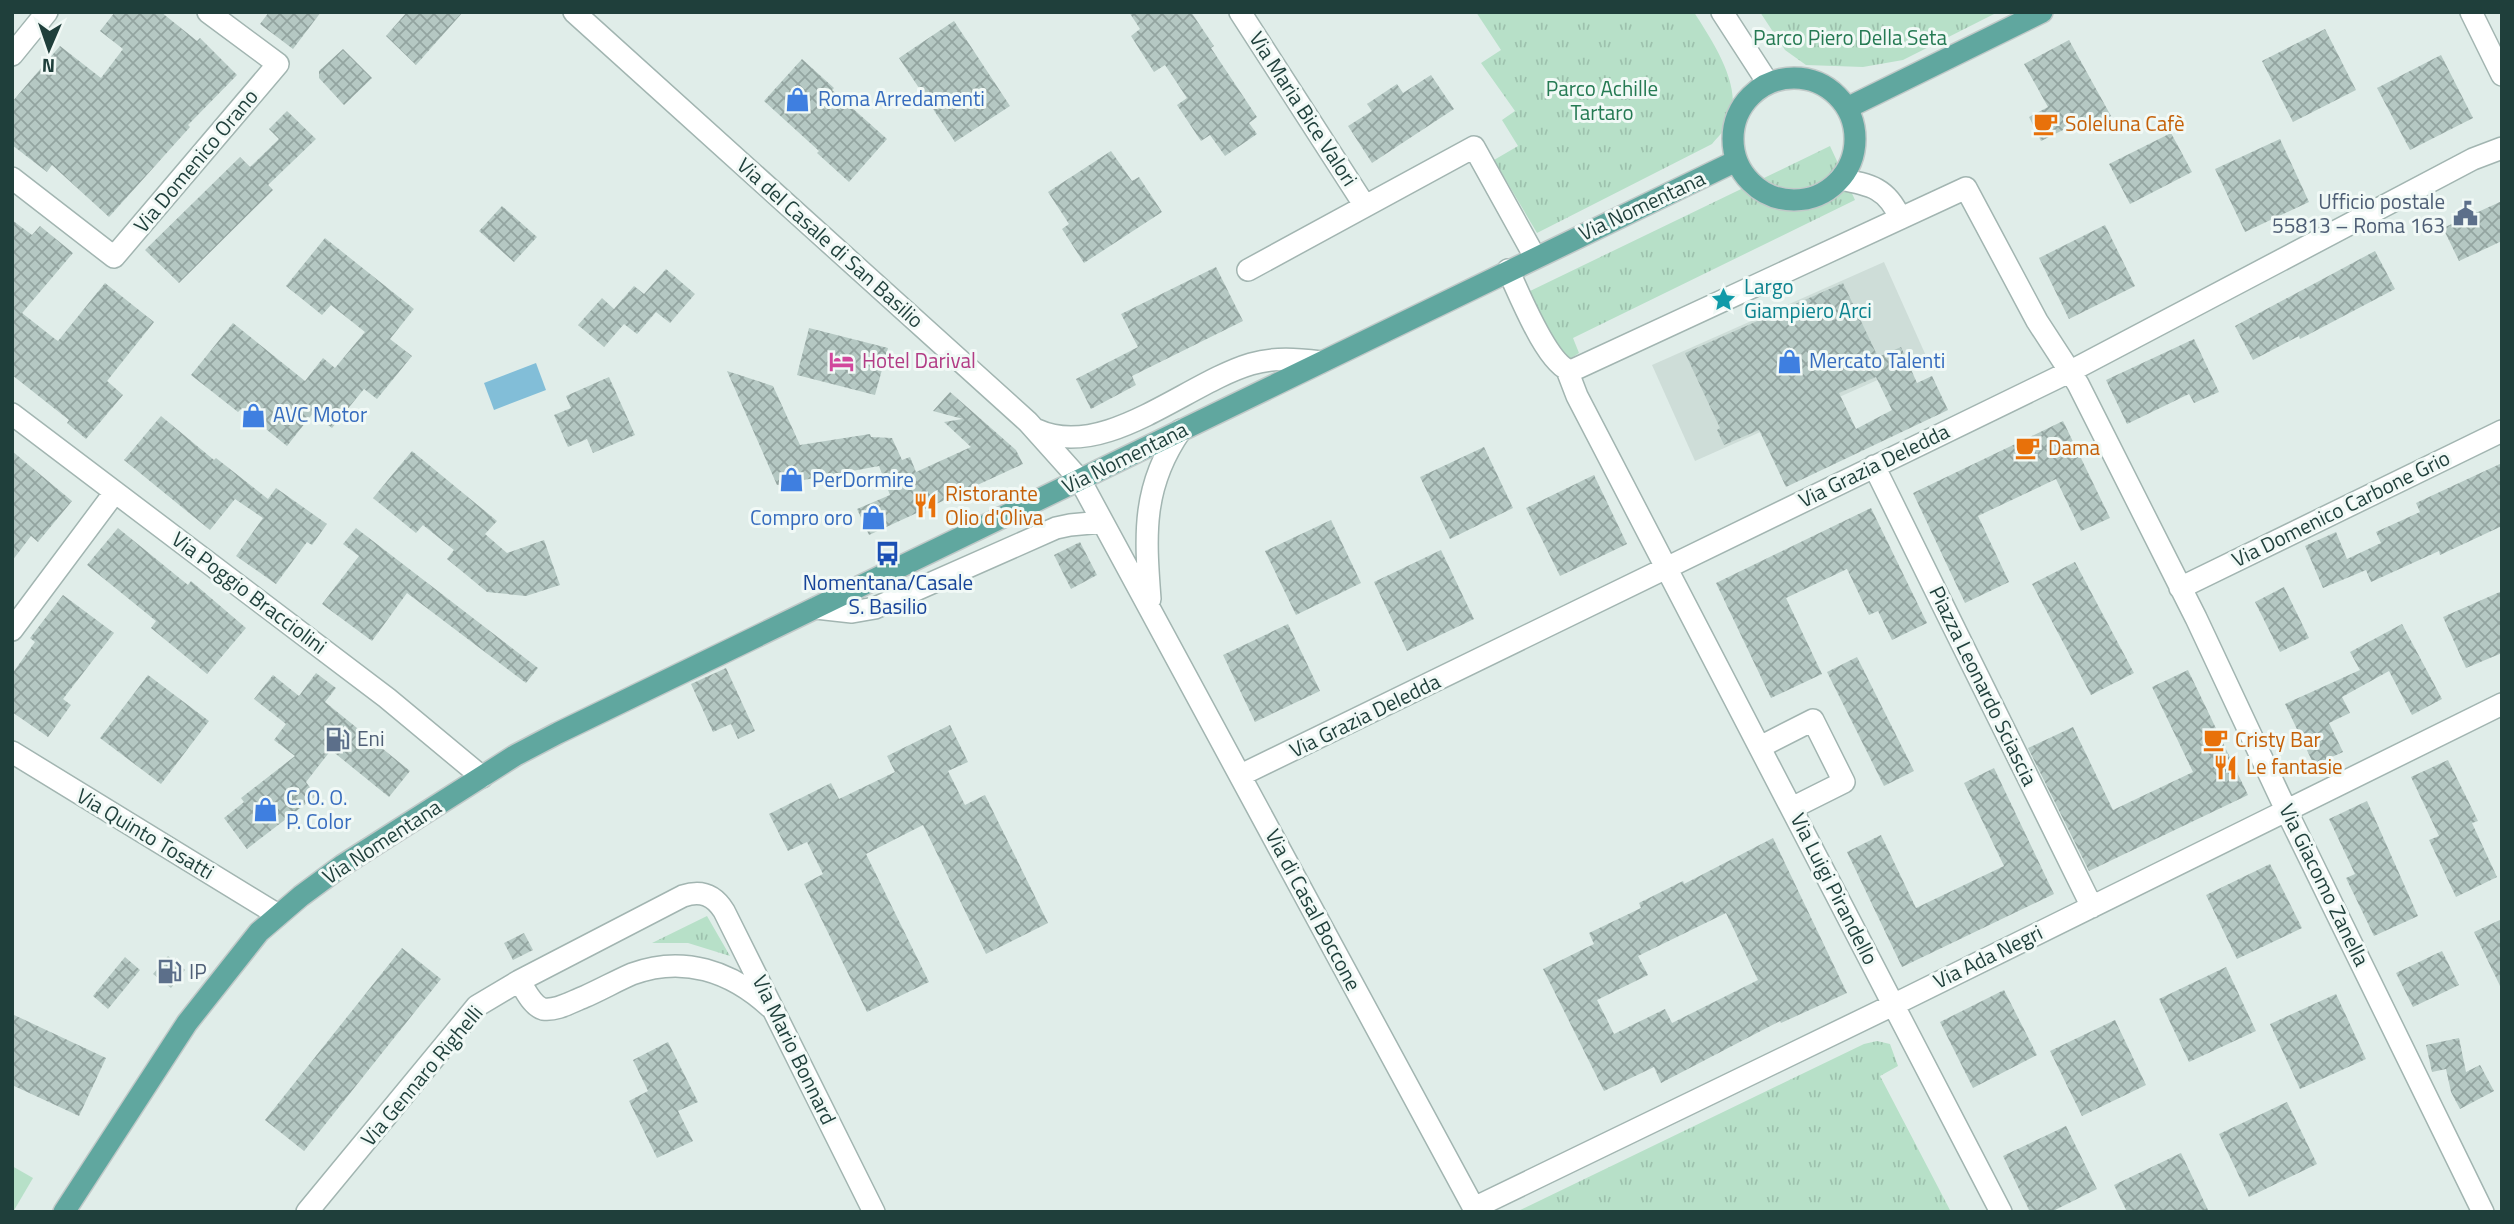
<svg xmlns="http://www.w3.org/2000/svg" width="2514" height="1224" font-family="'Titillium Web',sans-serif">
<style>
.built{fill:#ceddd8}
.grass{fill:url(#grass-tufts)}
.pitch{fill:#b7e0c8}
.water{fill:#82bed8}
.building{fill:url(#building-cross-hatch);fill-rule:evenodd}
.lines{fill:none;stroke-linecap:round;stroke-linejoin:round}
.minor-casing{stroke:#a2b5b1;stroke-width:24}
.major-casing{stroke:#c0c9c8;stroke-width:24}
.minor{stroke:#fff;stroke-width:21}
.major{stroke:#60a79f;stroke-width:21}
.labels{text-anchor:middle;stroke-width:6;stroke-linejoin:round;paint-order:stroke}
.park-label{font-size:21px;fill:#257a53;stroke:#f1f9f6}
.shop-label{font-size:21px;fill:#366cbe;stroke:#f1f9f6;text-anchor:start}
.street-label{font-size:21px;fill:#1f3f3b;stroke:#f1f9f6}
.food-label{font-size:21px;fill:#c56008;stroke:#f1f9f6;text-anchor:start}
.service-label{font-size:21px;fill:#4e5e75;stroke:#f1f9f6;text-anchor:start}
.culture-label{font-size:21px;fill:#0d838f;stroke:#f1f9f6;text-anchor:start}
.hotel-label{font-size:21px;fill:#b23c85;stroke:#f1f9f6;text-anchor:start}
.transit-label{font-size:21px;fill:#164399;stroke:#f1f9f6}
</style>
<defs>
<pattern id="grass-tufts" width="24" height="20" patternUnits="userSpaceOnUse" patternTransform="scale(1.75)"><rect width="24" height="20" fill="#b7e0c8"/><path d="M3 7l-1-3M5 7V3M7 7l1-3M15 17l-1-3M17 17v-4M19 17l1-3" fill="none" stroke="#9dc1ad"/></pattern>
<pattern id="building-cross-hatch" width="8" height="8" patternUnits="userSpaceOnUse" patternTransform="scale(1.75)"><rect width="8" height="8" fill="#b5c8c3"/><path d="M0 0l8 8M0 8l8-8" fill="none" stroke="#93a4a0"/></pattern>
</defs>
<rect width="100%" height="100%" fill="#e0ede9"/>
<path class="built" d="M1884,262L1927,358L1695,461L1652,365Z"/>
<path class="grass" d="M1476,12H1694C1712,41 1748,92 1726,127C1722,133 1716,139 1712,144L1537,233L1494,160L1518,146L1502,120L1515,111L1481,63L1501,50Z
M1760,12H1998L1903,60L1863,67L1806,65L1785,50Z
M1830,146L1855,200L1573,338L1579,353L1567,361L1528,292Z
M707,916L730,956L688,943H652Z
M1877,1041L1890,1044L1898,1066L1880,1076L1951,1212H1516L1864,1044Z"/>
<path class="pitch" d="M12,1166L33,1178L13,1212H12Z"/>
<path class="water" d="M536,363L546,390L494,410L484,383Z"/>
<path class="building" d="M115,12H161L197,41L200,38L237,75L188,125L190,127L109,217L52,165L47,172L12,145V102L60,46L101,78L123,49L100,31Z
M269,12H321L293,49L260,24Z
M407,12H463L416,65L386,36Z
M1129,12H1191L1214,46L1211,48L1257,117L1249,123L1257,134L1225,156L1210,135L1201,141L1177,105L1187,98L1165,65L1154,72L1131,36L1140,29Z
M954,21L1010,106L955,142L899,58Z
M2325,29L2356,90L2293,122L2262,61Z
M2069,40L2111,116L2088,128L2083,120L2041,141L2029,117L2048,107L2024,64Z
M343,49L372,78L344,105L319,78V71Z
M2441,55L2473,118L2410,150L2377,88Z
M802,59L834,88L832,90L887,139L849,182L817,153L819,151L764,101Z
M1431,75L1454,109L1372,163L1348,126L1372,111L1367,104L1397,84L1403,93Z
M287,111L316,139L268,185L273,190L179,283L145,250L240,157L250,167L279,139L269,129Z
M2171,133L2192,172L2130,204L2109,164Z
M2280,139L2309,202L2245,232L2215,169Z
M1111,151L1132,181L1139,177L1162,212L1084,263L1062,229L1069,224L1048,192Z
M2502,201V241L2459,261L2443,228Z
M502,206L537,237L514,262L479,231Z
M12,220L32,235L40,226L73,253L22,313L55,339L58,341L105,283L154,322L107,381L123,395L86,439L67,423L69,420L12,375Z
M2105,225L2135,286L2069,319L2039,258Z
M325,238L414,309L390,339L412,356L377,399L364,389L332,428L313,413L287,446L241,409L238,412L191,375L233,323L305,381L323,358L335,368L365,332L331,305L322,315L286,286Z
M2375,251L2395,289L2300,339L2299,336L2253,360L2235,326Z
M1216,267L1243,321L1132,376L1136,385L1091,409L1076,379L1138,347L1121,314Z
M666,269L695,294L670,323L656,312L637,334L624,324L604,347L578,325L602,298L614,309L634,286L644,294Z
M1843,283L1878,357L1901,347L1917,383L1932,376L1948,410L1786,487L1759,430L1724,445L1717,430L1720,428L1685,353ZM1876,377L1892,410L1856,429L1839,393Z
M809,328L888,348L875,395L797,375Z
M2194,339L2219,392L2194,403L2189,394L2127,424L2106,380Z
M727,371L773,386L800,445L870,434L871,437L892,438L902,460L910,457L916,472L971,447L944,422L963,419L933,411L950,392L1016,450L1023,464L869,535L857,509L890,495L879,466L777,485Z
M609,377L635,435L593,453L587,439L568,447L554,415L571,408L566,396Z
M161,416L214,460L216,458L268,499L276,488L327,524L312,545L307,542L276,584L236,556L263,518L235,499L210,530L124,460Z
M2063,421L2110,518L2081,531L2056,479L1978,516L2009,582L1965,603L1913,493Z
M1484,447L1513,508L1450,539L1420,477Z
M12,451L72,501L38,542L31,536L12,561Z
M412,451L497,521L485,534L507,553L544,540L560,585L526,596L487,592L447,559L454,550L423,525L416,533L373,498Z
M2502,463V526L2440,555L2439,551L2371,582L2366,570L2323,588L2305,546L2336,532L2347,559L2381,543L2376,532L2420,512L2416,503Z
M1594,475L1627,544L1560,576L1526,508Z
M1871,508L1927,623L1892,640L1878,611L1869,615L1847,569L1786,598L1822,674L1771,698L1716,583Z
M1331,520L1361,583L1296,615L1265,551Z
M118,528L188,585L191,581L246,628L207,674L151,628L156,621L87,565Z
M356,528L538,668L526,683L407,593L372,641L322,604L359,556L343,544Z
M1080,542L1097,575L1071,589L1054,555Z
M1441,550L1474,619L1407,651L1374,582Z
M2075,562L2134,673L2091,695L2032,584Z
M2284,587L2309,638L2280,652L2255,602Z
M2502,591V653L2466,668L2443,617Z
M63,595L114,633L63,699L71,705L48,737L12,712V674L35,642L30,638Z
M1288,624L1320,691L1255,722L1223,655Z
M2402,624L2442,699L2412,715L2389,671L2342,697L2350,713L2329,723L2343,752L2314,765L2285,704L2360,670L2350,652Z
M1857,657L1914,771L1884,786L1827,672Z
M726,668L755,731L738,739L731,724L713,732L691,684Z
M2188,670L2248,795L2089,871L2028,748L2073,727L2113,810L2193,772L2152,687Z
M316,673L336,688L325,702L410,771L389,797L331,750L306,782L316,796L247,849L224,818L244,802L241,798L295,756L274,740L286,724L254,699L273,675L299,696Z
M148,675L209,721L161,784L100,738Z
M950,725L968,762L948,771L965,805L985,795L1048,923L986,954L923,825L866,854L929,982L867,1012L804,884L823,874L807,842L788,851L769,814L831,783L839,799L895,772L887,756Z
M2448,760L2478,821L2472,823L2497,877L2456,897L2429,840L2439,836L2411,777Z
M1994,768L2054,894L1902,967L1847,852L1881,835L1916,908L2004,866L1964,783Z
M2367,801L2418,916L2374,936L2346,878L2355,874L2329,819Z
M1773,838L1847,993L1781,1023L1780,1021L1661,1083L1654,1067L1604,1091L1543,969L1594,944L1589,933L1641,908L1639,903L1683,881L1684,884ZM1726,913L1758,980L1672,1023L1665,1009L1614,1034L1597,1000L1648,975L1638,956Z
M2270,864L2302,928L2237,959L2206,895Z
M2502,919V990L2474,932Z
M524,933L533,950L513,960L504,943Z
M402,948L441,979L304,1151L265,1120Z
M2442,951L2459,985L2413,1007L2396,973Z
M168,956L185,970L171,988L153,974Z
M125,957L140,970L108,1009L93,996Z
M2226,967L2256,1031L2189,1062L2159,999Z
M2004,990L2037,1055L1973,1088L1940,1022Z
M2336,994L2366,1059L2300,1089L2270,1024Z
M12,1014L106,1058L79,1116L12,1085Z
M2115,1020L2146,1085L2082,1116L2050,1051Z
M2459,1038L2466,1072L2480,1065L2494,1091L2460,1109L2451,1092L2446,1069L2432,1072L2426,1045Z
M668,1042L698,1102L678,1111L693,1141L657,1158L629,1101L648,1091L633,1060Z
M2287,1102L2317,1164L2249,1197L2219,1134Z
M2066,1126L2097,1189L2051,1212H2030L2003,1156Z
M2181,1153L2209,1212H2127L2114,1185Z"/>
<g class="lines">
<defs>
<path id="minor" d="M574,12L1028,422L1080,480L1476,1212
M1240,12L1365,206
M1722,12L1768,83
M2471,12L2502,75
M12,55L47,12
M12,178L114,257L278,64L208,12
M1840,179C1871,185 1887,188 1900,218
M1248,270L1474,147L1535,257
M1508,270C1519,293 1547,365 1571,371L1966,188L2037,321L2078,384L2196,618L2287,812L2483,1212
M1567,370L1577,396L2001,1212
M12,414L387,698L482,777
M1037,430C1104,461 1187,383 1251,364C1275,357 1297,359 1321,362
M1874,466L2092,907
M2180,588L2502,431
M1150,599C1145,534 1142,486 1181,430
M816,608L852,612L875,608L1056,528L1070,525L1102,522
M12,630L115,492
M1760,747L1813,720L1844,782L1792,808
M12,752L278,915
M1241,775L2069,372L2473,159L2502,148
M519,981C525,989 532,1006 543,1009C557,1011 571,1002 584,997C600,990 616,981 632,974C683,955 731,971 770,1007
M1474,1208L1893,1005L2502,704
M307,1212L477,1006L519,981L683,896C701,890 714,895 724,911L874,1212"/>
<path id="major" d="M1733 139a61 61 0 1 1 122 0a61 61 0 1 1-122 0Z
M1847,108L2042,12
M64,1212L187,1023L259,932L301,896L343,865L516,755L558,733L1736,161"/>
</defs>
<use href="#minor" class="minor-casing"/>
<use href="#major" class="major-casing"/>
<use href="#minor" class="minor"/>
<use href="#major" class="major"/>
</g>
<defs>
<symbol id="shop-bare" viewBox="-9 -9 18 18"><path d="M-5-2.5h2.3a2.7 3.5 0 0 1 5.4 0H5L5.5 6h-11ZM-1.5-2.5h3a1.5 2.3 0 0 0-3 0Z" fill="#3f7fe0" stroke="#f1f9f6" stroke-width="2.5" paint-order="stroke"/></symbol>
<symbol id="cafe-bare" viewBox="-9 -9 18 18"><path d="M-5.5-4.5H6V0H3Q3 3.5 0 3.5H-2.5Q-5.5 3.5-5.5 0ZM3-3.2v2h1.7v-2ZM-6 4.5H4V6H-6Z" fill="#e8710a" stroke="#f1f9f6" stroke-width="2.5" paint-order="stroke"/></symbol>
<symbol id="civic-bare" viewBox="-9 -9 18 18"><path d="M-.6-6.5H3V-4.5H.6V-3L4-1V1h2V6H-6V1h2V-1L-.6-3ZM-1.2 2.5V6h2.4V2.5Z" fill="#5c6f8a" stroke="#f1f9f6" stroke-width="2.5" paint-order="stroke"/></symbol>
<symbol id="sight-bare" viewBox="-9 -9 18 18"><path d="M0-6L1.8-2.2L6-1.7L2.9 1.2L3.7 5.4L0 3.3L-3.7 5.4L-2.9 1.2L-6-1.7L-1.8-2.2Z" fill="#0f9aa8" stroke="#f1f9f6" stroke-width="2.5" paint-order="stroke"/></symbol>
<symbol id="hotel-bare" viewBox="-9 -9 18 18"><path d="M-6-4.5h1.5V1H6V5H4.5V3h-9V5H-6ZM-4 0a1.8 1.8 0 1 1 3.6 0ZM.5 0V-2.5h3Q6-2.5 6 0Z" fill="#d1479c" stroke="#f1f9f6" stroke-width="2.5" paint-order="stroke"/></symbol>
<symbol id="restaurant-bare" viewBox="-9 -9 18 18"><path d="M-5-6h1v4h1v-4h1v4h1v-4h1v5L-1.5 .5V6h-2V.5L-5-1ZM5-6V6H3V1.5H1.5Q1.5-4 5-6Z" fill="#e8710a" stroke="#f1f9f6" stroke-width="2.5" paint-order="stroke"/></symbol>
<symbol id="bus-bare" viewBox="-9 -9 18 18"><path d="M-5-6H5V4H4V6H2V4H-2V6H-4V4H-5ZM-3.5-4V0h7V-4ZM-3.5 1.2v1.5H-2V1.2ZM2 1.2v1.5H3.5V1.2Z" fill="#1a4fb4" stroke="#f1f9f6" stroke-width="2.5" paint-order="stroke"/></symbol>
<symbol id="fuel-bare" viewBox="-9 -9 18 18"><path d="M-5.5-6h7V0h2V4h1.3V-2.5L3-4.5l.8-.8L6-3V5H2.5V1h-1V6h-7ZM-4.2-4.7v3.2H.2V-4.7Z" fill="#5c6f8a" stroke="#f1f9f6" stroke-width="2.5" paint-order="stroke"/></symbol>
</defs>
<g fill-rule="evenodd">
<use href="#shop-bare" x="780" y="82" width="35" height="35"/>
<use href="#cafe-bare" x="2028" y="106" width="35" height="35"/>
<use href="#civic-bare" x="2448" y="196" width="35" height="35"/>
<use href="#sight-bare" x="1706" y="282" width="35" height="35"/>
<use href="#hotel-bare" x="824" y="344" width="35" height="35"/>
<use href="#shop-bare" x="1772" y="344" width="35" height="35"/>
<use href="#shop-bare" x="236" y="398" width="35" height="35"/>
<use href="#cafe-bare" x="2010" y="430" width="35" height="35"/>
<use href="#shop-bare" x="774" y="462" width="35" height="35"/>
<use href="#restaurant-bare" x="908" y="488" width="35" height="35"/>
<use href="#shop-bare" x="856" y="500" width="35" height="35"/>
<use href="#bus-bare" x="870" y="536" width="35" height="35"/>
<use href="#fuel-bare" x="320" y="722" width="35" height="35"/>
<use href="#cafe-bare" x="2198" y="722" width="35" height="35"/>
<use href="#restaurant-bare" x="2208" y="750" width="35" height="35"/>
<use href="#shop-bare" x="248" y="792" width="35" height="35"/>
<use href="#fuel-bare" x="152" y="954" width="35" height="35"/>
</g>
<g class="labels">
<g class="park-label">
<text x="1850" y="45">Parco Piero Della Seta</text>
<text x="1602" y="96">Parco Achille<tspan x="1602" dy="24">Tartaro</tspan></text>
</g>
<g class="shop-label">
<text x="818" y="106">Roma Arredamenti</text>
<text x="1809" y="368">Mercato Talenti</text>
<text x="273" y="422">AVC Motor</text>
<text x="812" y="487">PerDormire</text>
<text x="853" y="525" text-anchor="end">Compro oro</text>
<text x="286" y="805">C. O. O.<tspan x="286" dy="24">P. Color</tspan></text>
</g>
<g class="street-label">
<text transform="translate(1303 109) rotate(57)" y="7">Via Maria Bice Valori</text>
<text transform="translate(196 161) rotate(-50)" y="7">Via Domenico Orano</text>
<text transform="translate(1642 206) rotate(-25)" y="7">Via Nomentana</text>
<text transform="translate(830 243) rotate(42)" y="7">Via del Casale di San Basilio</text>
<text transform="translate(1125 458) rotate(-26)" y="7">Via Nomentana</text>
<text transform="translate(1874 466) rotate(-26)" y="7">Via Grazia Deledda</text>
<text transform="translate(2341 509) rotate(-26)" y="7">Via Domenico Carbone Grio</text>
<text transform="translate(249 593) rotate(37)" y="7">Via Poggio Bracciolini</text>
<text transform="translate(1983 686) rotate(64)" y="7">Piazza Leonardo Sciascia</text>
<text transform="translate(1365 716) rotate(-26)" y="7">Via Grazia Deledda</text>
<text transform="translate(145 834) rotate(31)" y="7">Via Quinto Tosatti</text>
<text transform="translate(382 842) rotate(-33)" y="7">Via Nomentana</text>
<text transform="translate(2324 885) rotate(64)" y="7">Via Giacomo Zanella</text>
<text transform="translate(1834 889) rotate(63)" y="7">Via Luigi Pirandello</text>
<text transform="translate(1313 910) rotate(62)" y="7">Via di Casal Boccone</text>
<text transform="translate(1988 957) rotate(-26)" y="7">Via Ada Negri</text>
<text transform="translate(794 1050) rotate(64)" y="7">Via Mario Bonnard</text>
<text transform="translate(422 1076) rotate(-50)" y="7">Via Gennaro Righelli</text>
</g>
<g class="food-label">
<text x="2065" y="131">Soleluna Cafè</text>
<text x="2048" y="455">Dama</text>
<text x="945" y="501">Ristorante<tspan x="945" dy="24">Olio d'Oliva</tspan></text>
<text x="2235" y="747">Cristy Bar</text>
<text x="2246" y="774">Le fantasie</text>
</g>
<g class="service-label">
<text x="2445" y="209" text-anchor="end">Ufficio postale<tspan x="2445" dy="24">55813 – Roma 163</tspan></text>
<text x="357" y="746">Eni</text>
<text x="189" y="979">IP</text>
</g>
<g class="culture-label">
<text x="1744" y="294">Largo<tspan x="1744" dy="24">Giampiero Arci</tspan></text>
</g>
<g class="hotel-label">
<text x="862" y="368">Hotel Darival</text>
</g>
<g class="transit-label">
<text x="888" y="590">Nomentana/Casale<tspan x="888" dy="24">S. Basilio</tspan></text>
</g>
</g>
<rect width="2514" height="1224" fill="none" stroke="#1f3f3b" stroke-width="28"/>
<g transform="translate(49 49) rotate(182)" stroke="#f1f9f6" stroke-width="5" paint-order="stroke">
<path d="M0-5L12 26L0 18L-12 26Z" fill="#1f3f3b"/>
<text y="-10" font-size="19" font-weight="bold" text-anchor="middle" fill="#1f3f3b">N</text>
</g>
</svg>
